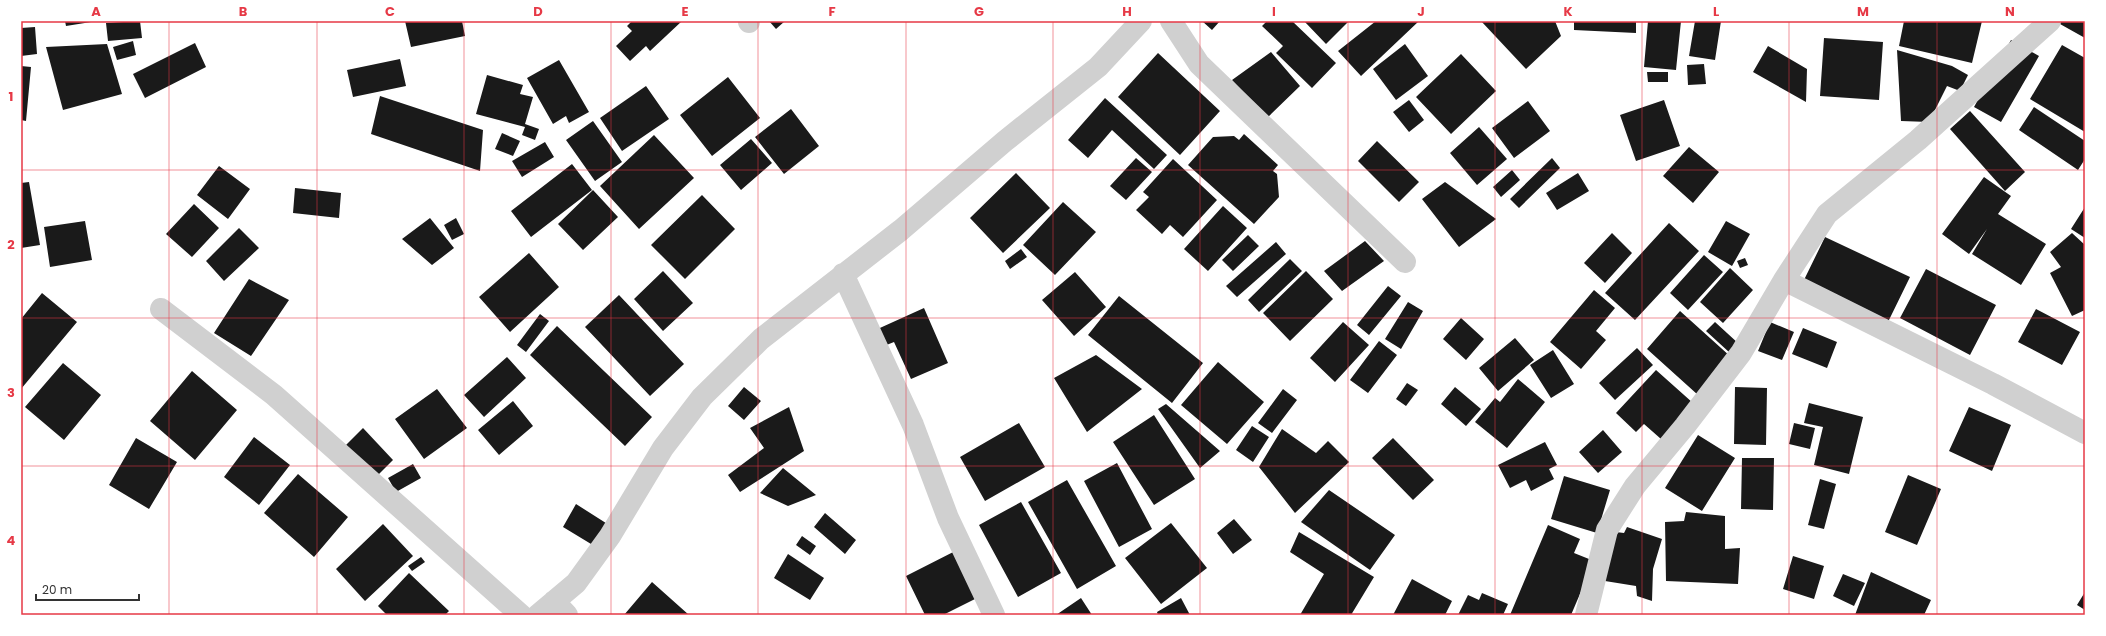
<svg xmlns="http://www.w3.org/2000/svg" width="2106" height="636" font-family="Poppins,sans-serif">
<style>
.building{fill:#1a1a1a}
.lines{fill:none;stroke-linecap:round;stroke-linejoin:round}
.street{stroke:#d0d0d0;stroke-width:22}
.grid{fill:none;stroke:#e63946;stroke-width:1;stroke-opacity:0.55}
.neatline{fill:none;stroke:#e63946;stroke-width:1.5}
.grid-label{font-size:13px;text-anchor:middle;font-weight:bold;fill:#e63946}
</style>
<rect width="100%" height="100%" fill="#fff"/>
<path class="building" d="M65,21H91V22L66,26Z
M140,21L142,38L108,41L106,23Z
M405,21H462L465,36L411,47Z
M632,21H682L650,51L646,46L630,61L616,46L632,31L627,26Z
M769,21H785L776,29Z
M1202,21H1220L1212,30Z
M1267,21H1292L1336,63L1312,88L1276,53L1283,46L1262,26Z
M1304,21H1349L1326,44Z
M1376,21H1419L1361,76L1338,51Z
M1481,21H1555L1561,36L1526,69Z
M1574,21H1636V33L1574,30Z
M1648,21H1681L1676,70L1644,67Z
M1695,21H1721L1715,60L1689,56Z
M1904,21H1982L1972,63L1899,46Z
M2061,21H2085V38L2060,24Z
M35,27L37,54L21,56V28Z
M1824,38L1883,42L1879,100L1820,96Z
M2011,40L2039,56L2001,122L1974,107Z
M133,41L136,55L117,60L113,47Z
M195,43L206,67L145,98L133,74Z
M107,44L122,94L63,110L46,47Z
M1405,44L1428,76L1396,100L1373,69Z
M2062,45L2085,58V132L2030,99Z
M1768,46L1807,69L1806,102L1753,72Z
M1897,50L1952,66L1968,75L1960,91L1947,86L1929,122L1901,121Z
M1271,52L1300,86L1268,117L1232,80Z
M1158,53L1220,111L1180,155L1118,97Z
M1461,54L1496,91L1451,134L1416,97Z
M400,59L406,86L353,97L347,70Z
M559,60L589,112L569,123L566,116L553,124L527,78Z
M1704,64L1706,84L1688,85L1687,65Z
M21,66L31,67L26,121L21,120Z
M1647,72H1668V82H1648Z
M487,75L523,85L520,94L533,97L525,124L539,129L535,140L522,135L525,127L476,114Z
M728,77L760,118L712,156L680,115Z
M646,86L669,119L622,151L600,118Z
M380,96L483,130L480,171L371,134Z
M1105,98L1167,155L1154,169L1112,130L1088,158L1068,140Z
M1409,100L1424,120L1409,132L1393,112Z
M1664,100L1680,146L1636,161L1620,115Z
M1528,101L1550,131L1514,158L1492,128Z
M2034,107L2085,141V159L2078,170L2019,130Z
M791,109L819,146L784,174L755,137Z
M1970,111L2025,172L2005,191L1950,129Z
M593,121L622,162L595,181L566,140Z
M1479,127L1507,159L1477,185L1450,153Z
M502,133L520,141L513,156L495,149Z
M1244,134L1278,165L1273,171L1277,174L1279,197L1254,224L1188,165L1213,137L1234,136L1239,140Z
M654,135L694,178L639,229L600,186Z
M751,139L772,163L741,190L720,165Z
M1377,141L1419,182L1399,202L1358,161Z
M545,142L554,157L522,177L512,161Z
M1689,147L1719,172L1693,203L1663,176Z
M1136,158L1152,172L1126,200L1110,186Z
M1552,158L1560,168L1519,208L1510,199Z
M1173,159L1217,200L1183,237L1170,225L1162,234L1136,210L1149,197L1143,192Z
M572,164L592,190L531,237L511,211Z
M219,166L250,189L228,219L197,195Z
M1512,170L1520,180L1501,197L1493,187Z
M1016,173L1050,208L1003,253L970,218Z
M1578,173L1589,191L1557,210L1546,193Z
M1984,177L2011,196L1998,214L2046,244L2021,285L1972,254L1987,229L1969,254L1942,234Z
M29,182L40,245L21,248V183Z
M1445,182L1496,219L1459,247L1422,199Z
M295,188L341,193L339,218L293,213Z
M593,190L618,217L583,250L558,224Z
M702,195L735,229L685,279L651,245Z
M1063,202L1096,232L1055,275L1023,245Z
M194,204L219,228L192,257L166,234Z
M1223,206L1247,228L1208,271L1184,249Z
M2085,207V238L2071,229Z
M430,218L454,248L432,265L402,239Z
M456,218L464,234L452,240L444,225Z
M85,221L92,260L50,267L44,227Z
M1726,221L1750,234L1732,266L1708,252Z
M1669,223L1699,251L1635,320L1605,293Z
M239,228L259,248L224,281L206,261Z
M1612,233L1632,253L1605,283L1584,263Z
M2072,233L2085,245V310L2072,316L2050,273L2061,267L2050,252Z
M1248,235L1259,246L1233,271L1222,260Z
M1825,237L1910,277L1888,322L1803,282Z
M1365,241L1384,261L1342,291L1324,271Z
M1276,242L1286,254L1237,297L1226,286Z
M1021,249L1027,257L1010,269L1005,261Z
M529,253L559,287L510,332L479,297Z
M1704,255L1723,272L1688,310L1670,293Z
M1745,258L1748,265L1740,268L1737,261Z
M1290,259L1302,271L1259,312L1248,300Z
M1730,268L1753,290L1723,323L1700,302Z
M1926,269L1996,305L1970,355L1900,318Z
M663,271L693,303L663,331L634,299Z
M1306,271L1333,299L1290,341L1263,313Z
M1075,272L1106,307L1074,336L1042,300Z
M249,279L289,300L251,356L214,333Z
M1388,286L1401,296L1369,335L1357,325Z
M1594,290L1615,308L1596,331L1606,340L1581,369L1550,342Z
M42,293L77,322L21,389V319Z
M619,295L684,364L650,396L585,327Z
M1119,296L1203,363L1172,403L1088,335Z
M1408,302L1423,311L1401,349L1385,339Z
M924,308L948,363L911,379L894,342L879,348L871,332Z
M2036,309L2080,332L2062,365L2018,342Z
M1680,311L1731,357L1698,395L1647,349Z
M540,314L549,321L526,352L517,345Z
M1461,318L1484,339L1466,360L1443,339Z
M1343,322L1369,345L1335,382L1310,358Z
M1715,322L1739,344L1730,353L1706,331Z
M1770,322L1794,332L1782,360L1758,351Z
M557,326L652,417L625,446L530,355Z
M1803,328L1837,342L1827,368L1792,354Z
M1515,338L1534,360L1498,391L1479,368Z
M1379,341L1397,355L1368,393L1350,380Z
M1637,348L1653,365L1615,400L1599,383Z
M1553,350L1574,384L1551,398L1530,365Z
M1096,355L1142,389L1087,432L1054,378Z
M507,357L526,378L484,417L464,395Z
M1218,362L1264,402L1227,444L1181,405Z
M63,363L101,395L64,440L25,407Z
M1656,370L1693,403L1661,439L1644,424L1636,432L1616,413Z
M192,371L237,410L195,460L150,421Z
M1518,379L1545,402L1507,448L1475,422L1495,398L1500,402Z
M1407,383L1418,390L1406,406L1396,399Z
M744,387L761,401L744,420L728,406Z
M1455,387L1481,409L1466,426L1441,404Z
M1735,387L1767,388L1766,445L1734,444Z
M437,389L467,428L424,459L395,419Z
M1283,389L1297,400L1272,433L1258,423Z
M513,401L533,426L499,455L478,430Z
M1809,403L1863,417L1849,474L1814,465L1823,427L1804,423Z
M1166,404L1220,451L1200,468L1158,409Z
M789,407L804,451L740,492L728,475L764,448L750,428Z
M1969,407L2011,425L1992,471L1949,451Z
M1154,415L1195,479L1154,505L1113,442Z
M1019,423L1045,467L985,501L960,457Z
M1794,423L1815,428L1810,449L1789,444Z
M1252,426L1269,437L1253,462L1236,450Z
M363,428L393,460L373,480L343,448Z
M1282,429L1316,453L1328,441L1349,462L1295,513L1259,467Z
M1603,430L1622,452L1598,473L1579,452Z
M1698,435L1735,458L1702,511L1665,488Z
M254,437L290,465L259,505L224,477Z
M136,438L177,462L149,509L109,485Z
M1393,438L1434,480L1413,500L1372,458Z
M1545,442L1557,465L1549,469L1554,479L1531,491L1526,480L1510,488L1498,465Z
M1742,458H1774L1773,510L1741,509Z
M1117,463L1152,529L1119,547L1084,481Z
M413,464L421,478L396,492L388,478Z
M783,468L816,495L788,506L760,493Z
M298,474L348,517L314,557L264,513Z
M1908,475L1941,489L1917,545L1885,532Z
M1564,476L1610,490L1597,533L1551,519Z
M1820,479L1836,484L1824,529L1808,525Z
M1067,480L1116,566L1077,589L1028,502Z
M1329,490L1395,535L1370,570L1301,522Z
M1021,502L1061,573L1018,597L979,525Z
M576,504L609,525L596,547L563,527Z
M1686,512L1725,516V549L1740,548L1738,584L1666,581L1665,522L1684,521Z
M825,513L856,540L845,554L814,527Z
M1234,519L1252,540L1233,554L1217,533Z
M1171,523L1207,568L1161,604L1125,558Z
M383,524L413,556L365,601L336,569Z
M1548,525L1580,539L1574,553L1594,561L1571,615H1510Z
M1627,527L1662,539L1653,569L1652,601L1637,596L1636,586L1605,581L1616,532L1624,533Z
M1299,532L1374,577L1351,615H1300L1324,574L1290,552Z
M802,536L816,546L810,555L796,545Z
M967,545L991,591L943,615H925L906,576Z
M788,554L824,578L810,600L774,578Z
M1793,556L1824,566L1814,599L1783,589Z
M421,557L425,562L412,571L408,566Z
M1871,572L1931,600L1924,615H1855Z
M409,573L449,611L445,615H387L378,606Z
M1843,574L1865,583L1854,606L1833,596Z
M1412,579L1452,601L1445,615H1393Z
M652,582L689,615H624Z
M2085,592V610L2077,605Z
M1482,593L1508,604L1503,615H1458L1468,595L1479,600Z
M1081,598L1092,615H1056Z
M1181,598L1190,615H1158L1157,612Z"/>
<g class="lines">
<path class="street" d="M749,21V22
M1171,21L1199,64L1405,262
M843,274L913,425L948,518L994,615
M1784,280L1993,384L2085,433
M161,309L274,395L521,615
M554,601L567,615
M538,615L576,583L610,536L663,448L702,397L761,339L901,230L1005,141L1098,67L1141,21
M1586,615L1607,530L1635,486L1685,426L1741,353L1784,280L1827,214L1918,140L2050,21"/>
</g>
<path class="grid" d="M169,21V615M317,21V615M464,21V615M611,21V615M758,21V615M906,21V615M1053,21V615M1200,21V615M1348,21V615M1495,21V615M1642,21V615M1789,21V615M1937,21V615M21,170H2085M21,318H2085M21,466H2085"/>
<rect width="2106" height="636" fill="none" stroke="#ffffff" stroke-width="44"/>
<path d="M36 594v6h103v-6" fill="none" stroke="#333333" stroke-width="2"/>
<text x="42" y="594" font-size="12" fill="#333333" stroke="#ffffff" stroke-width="3" paint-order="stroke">20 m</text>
<rect x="22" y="22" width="2062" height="592" class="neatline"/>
<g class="grid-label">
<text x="96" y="16">A</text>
<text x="243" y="16">B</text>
<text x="390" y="16">C</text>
<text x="538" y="16">D</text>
<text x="685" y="16">E</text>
<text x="832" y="16">F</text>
<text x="979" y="16">G</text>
<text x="1127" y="16">H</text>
<text x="1274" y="16">I</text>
<text x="1421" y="16">J</text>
<text x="1568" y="16">K</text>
<text x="1716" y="16">L</text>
<text x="1863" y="16">M</text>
<text x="2010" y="16">N</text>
<text x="11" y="101">1</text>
<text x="11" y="249">2</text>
<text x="11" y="397">3</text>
<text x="11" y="545">4</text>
</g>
</svg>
